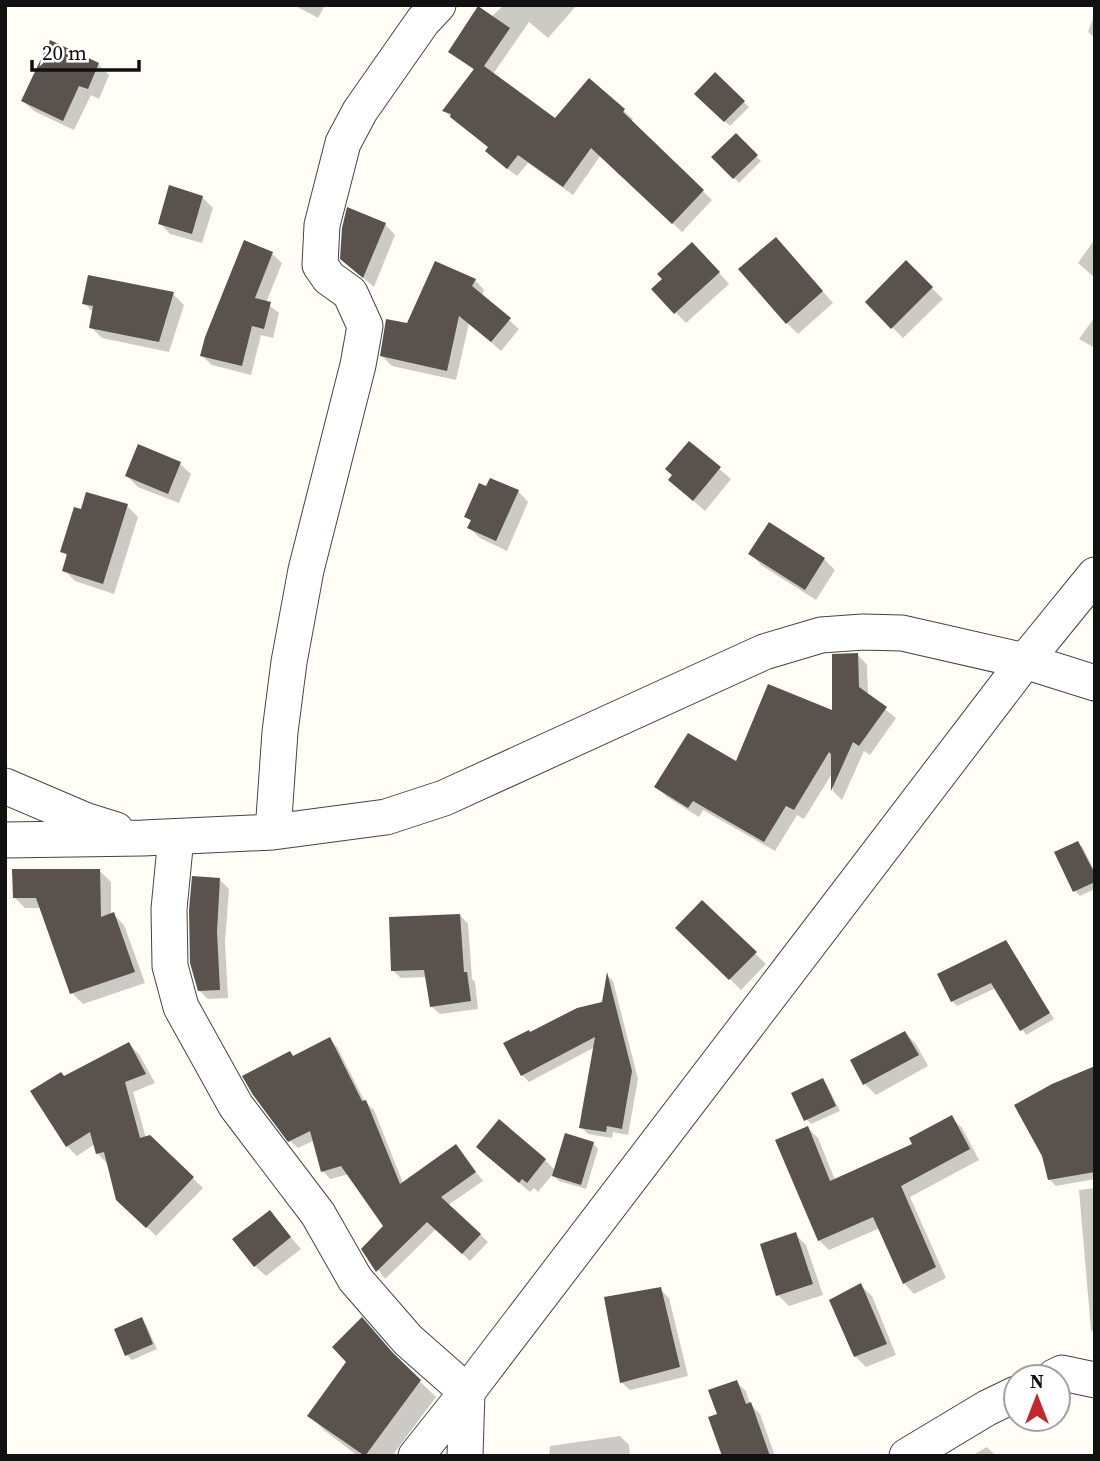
<svg xmlns="http://www.w3.org/2000/svg" width="1100" height="1461" font-family="'Source Serif 4',serif">
<style>
.shadow{fill:#0003}
.building{fill:#5a524d}
.lines{fill:none;stroke-linecap:round;stroke-linejoin:round}
.minor-casing{stroke:#444;stroke-width:37}
.minor{stroke:#fff;stroke-width:35}
</style>
<rect width="100%" height="100%" fill="#fffdf5"/>
<path class="shadow" d="M294,5H325L318,18Z
M504,5H577L548,38L529,22L493,74L555,120L589,81L624,111L633,119L631,122L712,200L682,232L601,155L573,195L528,163L517,176L496,160L489,148L444,111L475,71L452,53Z
M1095,13V38L1088,32Z
M98,64L109,75L99,99L91,95L74,130L34,111L23,101Z
M715,75L749,107L730,126L696,94Z
M736,136L761,161L739,183L714,157Z
M202,197L213,208L202,243L170,234L160,223Z
M385,224L395,235L374,287L354,270Z
M1095,239V278L1078,263Z
M245,242L272,254L282,263L266,303L279,313L273,338L261,335L251,375L212,365L202,356Z
M786,250L833,303L798,334L787,323Z
M703,255L729,284L686,323L653,289Z
M906,263L943,299L903,338L867,302Z
M475,280L484,290L482,296L519,329L501,351L469,323L456,380L392,366L382,356L408,325Z
M173,294L184,305L169,352L102,338L91,327L93,312L84,303Z
M1095,317V348L1079,339Z
M689,443L731,479L705,511L670,480Z
M180,464L191,474L179,503L138,487L127,476Z
M518,491L528,502L507,551L480,538L469,528L472,522L466,516Z
M127,506L138,517L114,594L75,581L64,570L68,557L62,551Z
M751,554L824,559L835,570L816,600L761,565Z
M857,654L867,665L868,696L896,718L870,755L864,751L842,800L833,791V772L804,819L797,815L775,851L703,810L699,817L667,797L657,787L737,764L834,713Z
M1078,843L1083,848L1095,872V889L1080,896L1075,891Z
M100,871L111,882V915L113,914L124,925L145,983L83,1004L72,993L42,908H25L14,897Z
M220,880L229,889L225,942L228,998L208,999L199,990Z
M702,903L766,964L741,990L678,928Z
M460,915L468,924L472,979L475,982L478,1009L440,1014L431,1006L427,977L401,978L392,970Z
M1006,942L1054,1019L1026,1035L996,988L957,1006L952,1001Z
M608,976L613,981L638,1079L628,1135L613,1132L612,1138L588,1134L581,1127L595,1047L529,1082L522,1075L506,1044L603,1003Z
M905,1033L916,1044L928,1066L876,1095L865,1084Z
M329,1039L337,1047L365,1102L374,1110L403,1183L456,1147L483,1181L448,1205L488,1242L470,1261L436,1229L385,1279L363,1249L386,1227L349,1174L330,1179L323,1171L315,1140L298,1148L290,1141L294,1058Z
M129,1044L139,1054L155,1083L133,1092L146,1138L149,1137L203,1188L156,1236L118,1199L107,1163L98,1154L95,1144L77,1156L67,1146L65,1078Z
M1095,1068V1179L1056,1186L1050,1180Z
M822,1080L827,1085L840,1111L811,1124L806,1119Z
M951,1117L962,1128L979,1160L910,1197L946,1278L914,1294L904,1283L880,1228L829,1250L819,1240L808,1128L818,1138L835,1180L914,1145Z
M593,1143L598,1149L586,1189L559,1181L552,1175L538,1192L534,1188L530,1192L489,1157L545,1160L555,1170Z
M1095,1188V1334L1091,1330L1079,1190Z
M269,1212L301,1249L266,1276L255,1266Z
M795,1234L806,1245L823,1295L789,1306L778,1295Z
M861,1286L872,1296L896,1355L866,1367L855,1356Z
M660,1289L669,1298L688,1376L630,1390L621,1382Z
M141,1319L146,1325L157,1349L132,1360L127,1355Z
M404,1366L436,1397L392,1456H358L325,1431L309,1415Z
M736,1382L746,1391L750,1404L760,1414L775,1456H724L719,1415Z
M620,1436L629,1445L630,1456H549L550,1446Z
M987,1447L996,1456H971Z"/>
<path class="building" d="M478,6L510,28L484,66L555,118L589,78L625,109L623,112L704,190L672,224L591,148L563,187L518,155L507,169L485,151L488,147L450,117L451,114L442,111L474,69L448,52Z
M50,40L99,63L88,89L79,86L63,121L21,101Z
M715,72L745,101L724,122L694,94Z
M736,133L758,155L733,179L711,157Z
M169,185L203,196L192,234L158,224Z
M347,207L386,223L363,278L340,259L342,228Z
M776,237L823,291L786,324L738,269Z
M244,240L273,252L255,298L271,302L264,329L252,326L242,366L200,356L205,337Z
M692,242L720,272L674,314L651,289L662,279L657,274Z
M906,260L933,287L891,329L865,302Z
M435,261L476,279L472,286L511,318L491,342L459,316L447,371L380,356L386,319L407,323Z
M88,275L174,292L159,342L89,328L93,306L82,304Z
M689,441L721,467L693,501L668,480L672,475L665,469Z
M138,444L181,462L168,494L125,476Z
M490,478L519,490L496,541L467,528L471,520L464,517L479,483L486,486Z
M86,492L128,504L103,584L62,571L67,554L60,552L74,507L81,509Z
M769,522L825,558L805,590L748,554Z
M858,653L859,687L887,707L859,746L853,742L831,791V754L829,752L794,810L786,806L764,842L693,801L688,808L654,787L688,733L736,761L768,684L832,710V654Z
M1078,841L1095,874V882L1073,892L1054,852Z
M12,869H100L101,917L114,912L135,972L70,994L36,898H13Z
M192,876L220,878L217,932L220,990L198,991L190,963L189,910Z
M702,900L757,952L729,980L675,928Z
M460,914L464,972H467L471,1001L430,1007L424,970L391,971L389,917Z
M1006,940L1050,1013L1020,1031L991,983L951,1002L937,974Z
M607,972L632,1071L622,1129L607,1126L606,1132L579,1128L595,1037L521,1076L503,1043L529,1030L530,1032L577,1008L602,1002Z
M905,1031L919,1055L863,1085L850,1060Z
M330,1037L362,1101L366,1100L400,1184L456,1144L476,1172L441,1197L481,1234L462,1254L427,1222L376,1272L361,1249L383,1226L341,1166L321,1172L310,1131L288,1142L253,1095L242,1076L290,1051L293,1056Z
M129,1042L146,1074L125,1082L140,1138L150,1135L194,1177L146,1228L116,1200L104,1152L96,1154L90,1132L66,1147L30,1091L61,1072L64,1076Z
M1095,1066V1172L1048,1180L1042,1156L1014,1105L1052,1084Z
M823,1078L836,1106L804,1121L791,1093Z
M952,1115L970,1149L901,1186L936,1267L903,1284L873,1217L818,1241L775,1140L808,1126L830,1181L912,1144L909,1138Z
M499,1119L546,1159L527,1183L522,1179L519,1183L476,1147Z
M565,1133L594,1142L581,1185L552,1176Z
M270,1210L291,1237L254,1267L232,1239Z
M796,1232L813,1284L776,1296L760,1244Z
M861,1283L887,1344L854,1357L829,1300Z
M661,1287L680,1367L620,1383L604,1297Z
M142,1317L153,1344L125,1356L114,1329Z
M362,1317L393,1353L421,1380L365,1456L307,1416L346,1362L332,1347Z
M737,1380L746,1404L751,1402L770,1456H722L708,1417L717,1414L708,1390Z"/>
<g class="lines">
<defs>
<path id="minor" d="M5,786L87,821L116,830
M273,832L280,732L289,662L306,570L358,365L365,326L350,293L329,278L320,265L322,225L343,143L360,111L423,21L438,5
M176,837L169,909L170,966L181,1007L236,1106L318,1214L355,1279L408,1340L467,1392
M5,840L143,838L273,832L386,817L444,798L764,652L821,635L863,632L902,633L1025,661L1095,683
M1054,1377L1062,1373L1095,1380
M416,1456L467,1392L1025,661L1095,575
M465,1456L467,1392
M907,1456L987,1408L1016,1394"/>
</defs>
<use href="#minor" class="minor-casing"/>
<use href="#minor" class="minor"/>
</g>
<rect width="1100" height="1461" fill="none" stroke="#111111" stroke-width="14"/>
<g transform="translate(1037 1398)"><circle r="33" fill="#ffffff" stroke="#a0a0a0" stroke-width="2"/>
<path d="M0-5L12 26L0 18L-12 26Z" fill="#c4262e"/>
<text y="-10" font-size="19" font-weight="bold" text-anchor="middle" fill="#111111">N</text>
</g>
<path d="M32 60v10h107v-10" fill="none" stroke="#111111" stroke-width="3.5"/>
<text x="42" y="60" font-size="21" fill="#111111" stroke="#ffffff" stroke-width="5" paint-order="stroke">20 m</text>
</svg>
